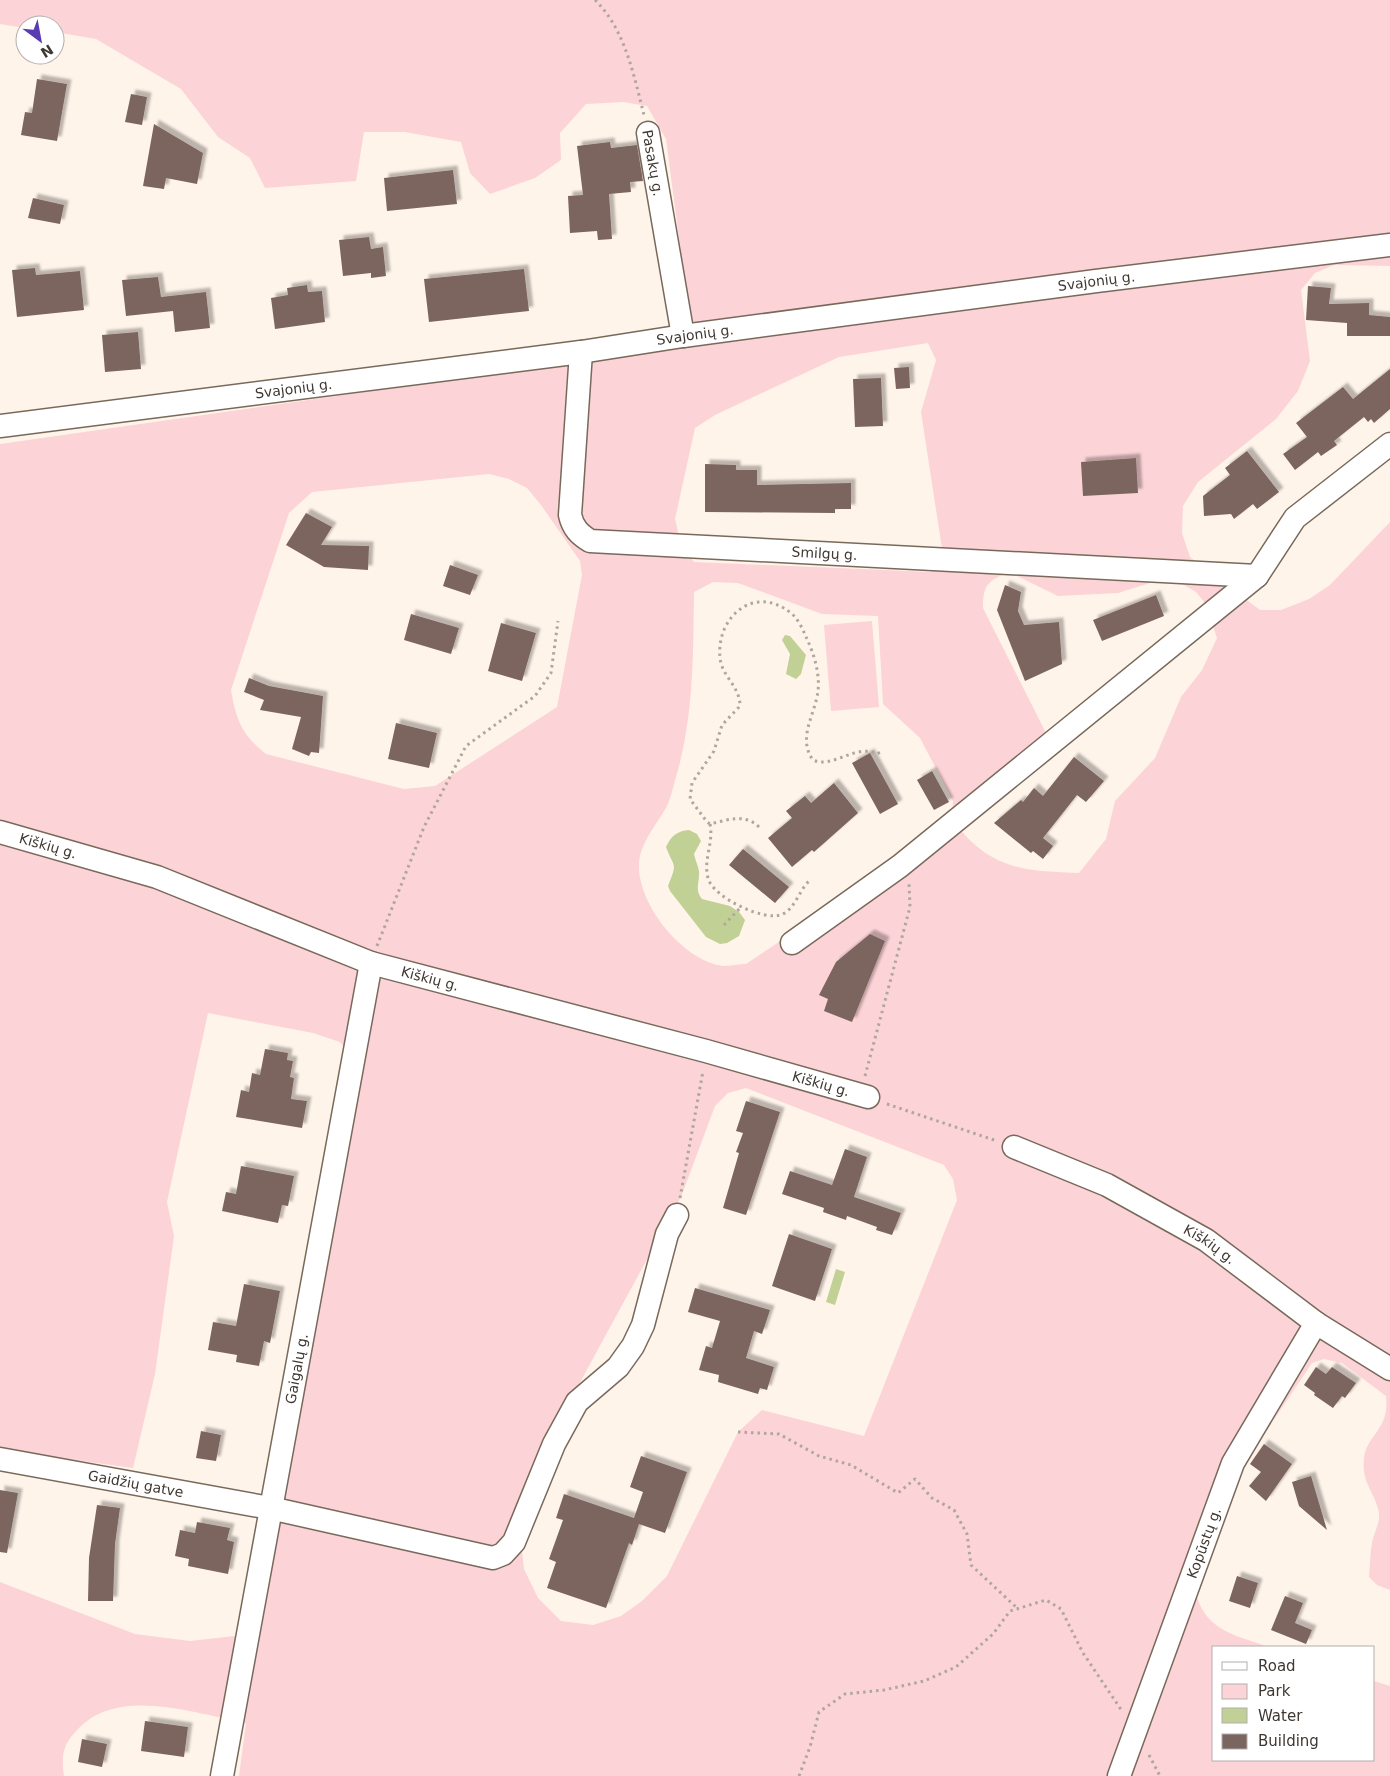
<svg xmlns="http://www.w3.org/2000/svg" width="1390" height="1776" font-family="'DejaVu Sans',sans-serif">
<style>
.green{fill:#fcd3d7;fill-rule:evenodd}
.water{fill:#c1d195}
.building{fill:#7b655f;filter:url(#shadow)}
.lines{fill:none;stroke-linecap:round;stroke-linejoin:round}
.minor-casing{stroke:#78695b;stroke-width:25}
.path{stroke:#afa69d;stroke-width:3;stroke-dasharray:2.5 4;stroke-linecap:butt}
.minor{stroke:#fff;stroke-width:22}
.labels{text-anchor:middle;stroke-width:5;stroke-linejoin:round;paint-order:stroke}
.street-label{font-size:14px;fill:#3f3832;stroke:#fff}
</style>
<defs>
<filter id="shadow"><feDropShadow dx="4.5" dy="-4.5" stdDeviation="1" flood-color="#0004"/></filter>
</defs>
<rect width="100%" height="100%" fill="#fff4ea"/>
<path class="green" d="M0,0H1390V266L1334,265L1315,273L1301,290L1310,361L1298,391L1276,419L1198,482L1183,506L1182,533L1190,557L1260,610H1281L1309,599L1330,585L1390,522V1590L1377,1585L1369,1577C1370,1566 1370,1554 1372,1543C1374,1532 1380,1524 1379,1513C1376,1493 1361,1484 1364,1458C1367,1434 1390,1430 1386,1396L1342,1363L1324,1359L1312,1363L1241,1469L1197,1597C1208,1632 1237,1635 1268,1647H1214V1760H1374V1681L1390,1686V1776H239L246,1723C196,1714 120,1686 79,1728C63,1744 61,1754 64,1776H0V1582L135,1634L190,1641L252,1634L363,1069L340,1042L313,1033L208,1013L167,1202L174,1236L155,1374L133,1468L0,1450V444L693,345L666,139L647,106L623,102L586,104L560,133L561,160L535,178L490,194L470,173L461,142L405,132H364L356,181L265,188L250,158L218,137L181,89L96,39L55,32V25H25V28L0,24ZM928,343L936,360L921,412L943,555L931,572L694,562L680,540L675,519L695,428L715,415L839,357ZM489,474L509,479L527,488L541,505L580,561L582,575L557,707L435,786L404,789L266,754C242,735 236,720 231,690L289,513L312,492ZM1009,572L1058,596L1118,593L1163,579L1177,581L1196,592L1205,603L1217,638L1202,670L1181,697L1155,758L1115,801L1106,839L1079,873C1028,871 993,870 959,828L1048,737L983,608C983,584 988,581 1009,572ZM713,582L738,583L822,614L878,616L883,704L920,738L953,801L952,815L870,881L746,964C739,964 730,966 723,966C683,961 637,904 639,864C640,843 657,824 667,806C671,798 673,787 676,777C694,716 693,655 694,592ZM746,1088L944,1165L953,1179L957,1200L864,1436L762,1410L738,1432L667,1576L642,1601L621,1616L593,1625L561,1621L538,1598L524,1569L520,1533L524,1491L584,1375L681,1197L715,1106L728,1093Z
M872,621L879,707L831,711L824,625Z"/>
<path class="water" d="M785,635L790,636L806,655L801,674L796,679L786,674L790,654L782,640Z
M689,830L697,834L701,841L694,854C695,860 698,865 699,871C700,883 694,889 702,899L730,906L739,912L745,920L739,936L727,943L720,944L706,937L670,891L668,886C678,861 674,869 666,847C671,836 677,831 689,830Z
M836,1269L845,1272L835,1305L826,1302Z"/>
<path class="building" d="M37,79L67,84L57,141L21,135L25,112L32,113Z
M131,94L147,97L142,125L125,122Z
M154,124L203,153L197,184L166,178L164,189L143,186Z
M610,142L611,148L637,145L643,181L630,182L631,192L609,194L612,239L598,240L597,231L570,233L568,196L583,195L577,146Z
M453,170L457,204L387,211L384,178Z
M33,198L64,205L60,224L28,218Z
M369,237L371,249L383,247L386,276L371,278V273L343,276L339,240Z
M35,268L36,275L80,271L84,310L17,317L12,270Z
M524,269L529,311L429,322L424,279Z
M158,277L161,297L206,292L210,328L175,332L173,311L126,316L122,280Z
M307,285L308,292L322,291L325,322L275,329L271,298L288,295L287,288Z
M1308,286L1331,288L1329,304L1369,303V315L1390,317V336H1347V323L1306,320Z
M138,332L141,369L105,372L102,335Z
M909,367L910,388L896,389L894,368Z
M1390,369V409L1374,423L1371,419L1368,422L1364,417L1334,441L1337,445L1321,456L1318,452L1295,470L1283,454L1307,437L1296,423L1343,387L1353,399Z
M881,378L883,426L855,427L853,379Z
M1247,451L1279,492L1257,509L1253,504L1234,519L1231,514L1204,516L1203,496L1230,475L1225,468Z
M1136,458L1138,493L1083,496L1081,462Z
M705,464L736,465V470H757V485L851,483V509H835V513L705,512Z
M306,513L332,527L321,545L369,546L368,570L324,567L286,545Z
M450,565L478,575L470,595L443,586Z
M1005,585L1021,592L1018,611L1024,625L1059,622L1062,664L1025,681L997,610Z
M1156,595L1164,616L1102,641L1093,620Z
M411,614L459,628L451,654L404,640Z
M501,623L536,633L522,681L488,671Z
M249,678L269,686L323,696L319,753L311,752L309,756L292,749L301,717L260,710L264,700L244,692Z
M396,723L437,733L429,768L388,759Z
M870,753L898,804L880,814L852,763Z
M1074,757L1104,781L1086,802L1077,795L1043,838L1053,846L1043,859L1033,851L1031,853L994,823L1021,800L1023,802L1034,788L1043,796Z
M932,771L949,802L934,810L917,780Z
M834,783L858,813L814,852L812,850L792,867L768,838L792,818L786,811L805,796L811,803Z
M743,849L789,887L775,903L729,865Z
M870,934L885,941L852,1022L824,1011L828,999L819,995L836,962Z
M265,1049L288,1053L287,1060L293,1061L290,1077L294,1078L291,1099L307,1101L302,1128L236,1117L241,1090L249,1092L252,1073L260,1075Z
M746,1101L780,1112L746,1215L723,1208L739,1153L736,1152L743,1133L736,1131Z
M845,1149L867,1157L854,1197L901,1213L892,1235L876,1230L877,1227L847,1216L846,1220L823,1212L824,1208L782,1194L790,1171L832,1185Z
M241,1166L294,1176L288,1206L282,1205L278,1223L222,1211L226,1192L236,1194Z
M789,1234L832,1249L815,1301L772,1286Z
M244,1284L280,1291L270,1343L264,1341L259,1366L236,1362L237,1355L208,1350L213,1322L236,1326Z
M695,1288L770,1310L762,1334L754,1331L746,1358L774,1367L767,1390L760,1388L758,1394L718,1382L719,1375L699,1370L706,1346L712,1348L720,1321L688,1312Z
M1316,1367L1326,1374L1332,1367L1356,1383L1345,1398L1342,1396L1333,1408L1314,1395L1315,1393L1304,1385Z
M201,1431L221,1435L216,1461L196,1458Z
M1264,1444L1292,1464L1266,1501L1249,1486L1261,1472L1250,1464Z
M641,1456L687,1472L665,1533L639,1524L632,1545L629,1543L606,1608L547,1588L556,1562L549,1559L563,1520L556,1518L564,1494L634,1518L643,1492L630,1487Z
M1311,1476L1327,1530L1299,1506L1292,1482Z
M0,1490L18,1493L7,1553L0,1552Z
M97,1505L120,1508L115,1544L113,1601H88L89,1558Z
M197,1522L230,1528L227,1540L234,1542L228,1574L188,1566L189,1559L175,1556L180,1530L195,1533Z
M1237,1576L1258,1583L1250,1608L1229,1601Z
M1285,1596L1303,1603L1295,1623L1312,1630L1306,1644L1271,1630Z
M145,1721L188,1727L184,1757L141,1751Z
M82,1739L107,1744L102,1767L78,1762Z"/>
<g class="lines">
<defs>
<g id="minor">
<path d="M648,133L683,336"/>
<path id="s1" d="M581,352L570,515C573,528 579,534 590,541L1257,576"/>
<path id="s2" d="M0,426L581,352L683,336L1096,281L1390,245"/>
<path id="s3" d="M0,832L157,877L371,963L706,1051L868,1097"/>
<path d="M792,943L900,866L1257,576L1295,518L1390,444"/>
<path id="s4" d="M1014,1147L1107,1185L1206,1240L1316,1323L1390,1369"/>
<path id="s5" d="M0,1459L270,1508L493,1558L503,1554L514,1542L554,1444L577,1402L618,1367L633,1346L643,1325L667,1234L677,1215"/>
<path id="s6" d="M222,1776L371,963"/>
<path id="s7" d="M1119,1776L1233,1463L1316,1323"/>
</g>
</defs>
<use href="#minor" class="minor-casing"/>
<path class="path" d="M595,0C625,29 634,76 644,115
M710,824C714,842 703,860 708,878C712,897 766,923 783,914C795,908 799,891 809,881
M759,827C745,813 727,820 710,824L707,822L690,799L692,783L714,751L722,725L740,706C740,686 722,677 720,658C716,616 755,584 791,613C799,620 803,630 807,639C814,654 820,674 818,691C815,715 797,738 813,760C833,769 856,743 877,754L882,751
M724,925L742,906
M377,946L424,827L466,746L535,696L551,673L558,621
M865,1076L910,907L909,883
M887,1104L997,1141
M680,1198L703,1071
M738,1432L779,1434L819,1456L851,1465L898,1493L915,1479L932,1498L954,1510L967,1534L971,1565L1017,1608
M1149,1755L1160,1776
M799,1776L810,1747L819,1712L845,1694L884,1690L924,1681L956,1667L993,1634L1010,1611L1046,1600L1061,1609L1083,1653L1122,1711"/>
<use href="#minor" class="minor"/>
</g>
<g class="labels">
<g class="street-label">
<text transform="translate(653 163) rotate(80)" y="5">Pasakų g.</text>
<text dy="5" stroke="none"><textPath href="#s2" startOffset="1106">Svajonių g.</textPath></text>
<text dy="5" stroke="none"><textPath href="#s2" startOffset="701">Svajonių g.</textPath></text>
<text dy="5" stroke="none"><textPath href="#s2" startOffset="296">Svajonių g.</textPath></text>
<text dy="5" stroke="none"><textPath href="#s1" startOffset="432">Smilgų g.</textPath></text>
<text dy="5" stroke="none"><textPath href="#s3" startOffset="50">Kiškių g.</textPath></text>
<text dy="5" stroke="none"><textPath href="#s3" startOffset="455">Kiškių g.</textPath></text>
<text dy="5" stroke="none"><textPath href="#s3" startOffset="860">Kiškių g.</textPath></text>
<text dy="5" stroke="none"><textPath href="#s4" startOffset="219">Kiškių g.</textPath></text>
<text dy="5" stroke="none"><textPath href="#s6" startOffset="414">Gaigalų g.</textPath></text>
<text dy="5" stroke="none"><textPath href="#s5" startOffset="138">Gaidžių gatve</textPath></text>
<text dy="5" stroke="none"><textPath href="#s7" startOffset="248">Kopūstų g.</textPath></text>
</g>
</g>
<rect x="1212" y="1646" width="162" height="115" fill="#ffffff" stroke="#b2afad"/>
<rect x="1222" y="1662" width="25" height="8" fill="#ffffff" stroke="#b2afad"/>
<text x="1258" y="1671" font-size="15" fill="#3f3832">Road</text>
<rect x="1222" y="1684" width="25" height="15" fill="#fcd3d7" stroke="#b2afad"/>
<text x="1258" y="1696" font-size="15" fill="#3f3832">Park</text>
<rect x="1222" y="1708" width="25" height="15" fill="#c1d195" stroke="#b2afad"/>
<text x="1258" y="1721" font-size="15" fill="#3f3832">Water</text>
<rect x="1222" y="1734" width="25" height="15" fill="#7b655f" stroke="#b2afad"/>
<text x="1258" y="1746" font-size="15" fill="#3f3832">Building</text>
<g transform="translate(40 40) rotate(148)"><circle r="24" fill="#ffffff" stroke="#b2afad"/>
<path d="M0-4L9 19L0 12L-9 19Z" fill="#5a3bb3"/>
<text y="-8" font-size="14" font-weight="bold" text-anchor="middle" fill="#3f3832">N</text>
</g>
</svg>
